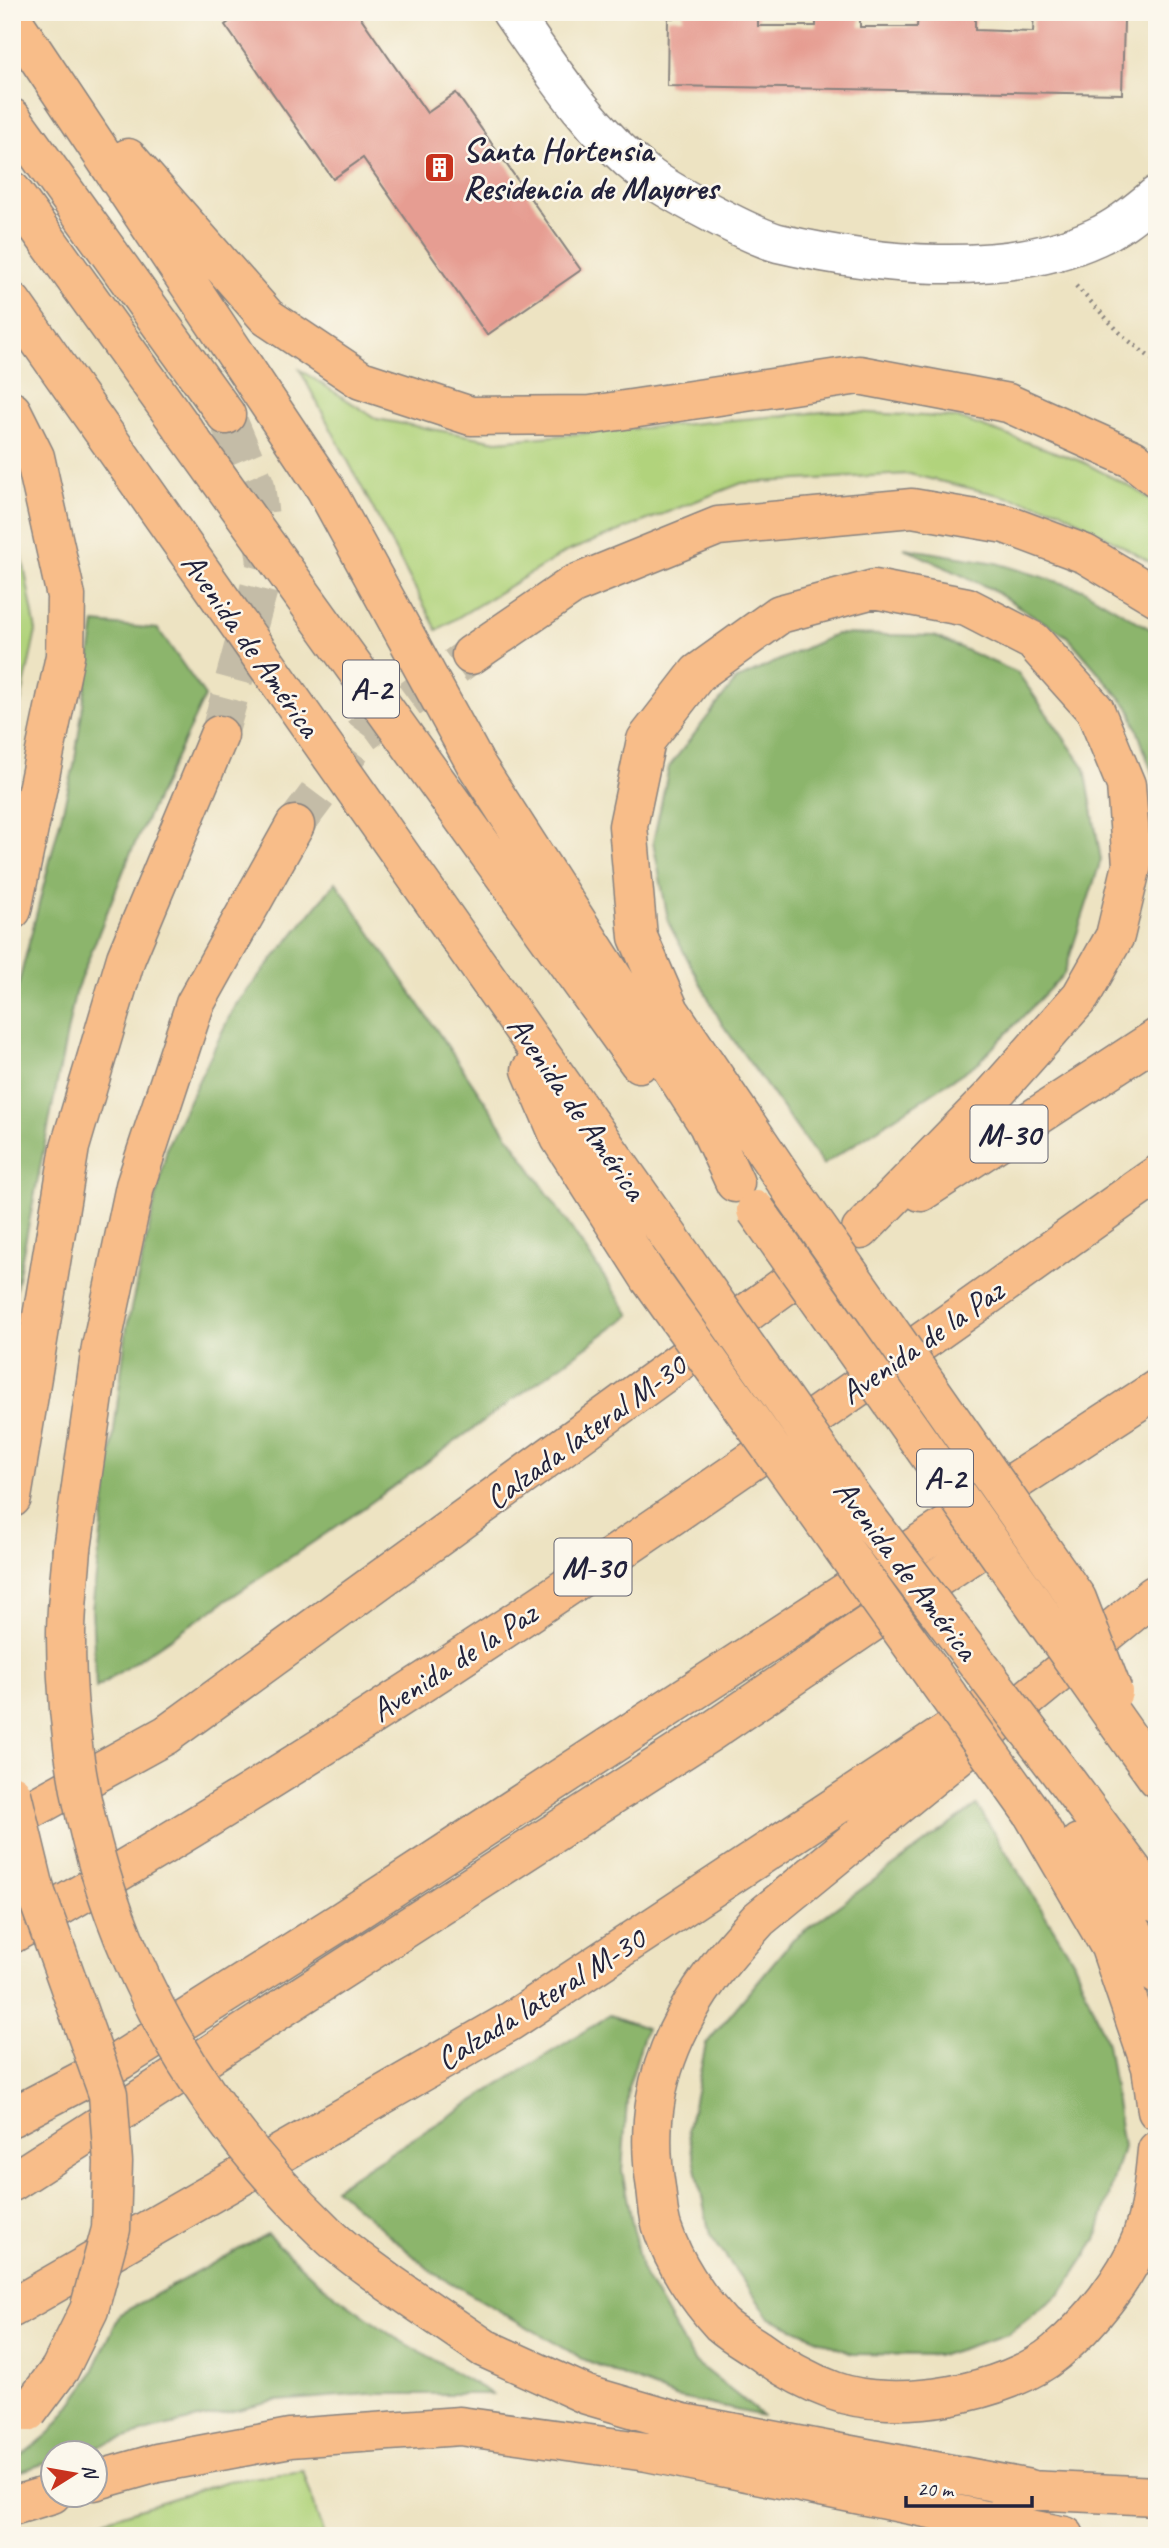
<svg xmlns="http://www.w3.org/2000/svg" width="1169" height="2548" font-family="Caveat,sans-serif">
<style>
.green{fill:#b1d37c;stroke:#6a7a5c;stroke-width:2}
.forest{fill:#8cb56c;stroke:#576c54;stroke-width:2}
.building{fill:#e69d92}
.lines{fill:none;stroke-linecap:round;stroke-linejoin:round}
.highway-tunnel{stroke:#c4bca7;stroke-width:38;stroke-dasharray:38 19;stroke-linecap:butt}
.minor-casing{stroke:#88827e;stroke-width:41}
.highway-casing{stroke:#88827e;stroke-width:41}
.path{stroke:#88827e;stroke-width:4.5;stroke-dasharray:2 5;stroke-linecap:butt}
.minor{stroke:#fff;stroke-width:38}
.highway{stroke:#f8bd89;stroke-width:38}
.highway-bridge-casing{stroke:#88827e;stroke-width:41;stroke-linecap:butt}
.highway-bridge{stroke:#f8bd89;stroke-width:38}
.labels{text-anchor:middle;stroke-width:5;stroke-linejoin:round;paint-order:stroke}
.shield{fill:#fbf7ec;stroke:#636270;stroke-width:2}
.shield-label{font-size:32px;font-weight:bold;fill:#22223b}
.poi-label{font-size:33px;font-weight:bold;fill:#22223b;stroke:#fbf7ec;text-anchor:start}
.street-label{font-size:33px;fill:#22223b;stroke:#fbf7ec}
</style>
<rect width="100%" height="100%" fill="#fbf7ec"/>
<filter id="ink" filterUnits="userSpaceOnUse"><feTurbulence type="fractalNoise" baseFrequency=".0143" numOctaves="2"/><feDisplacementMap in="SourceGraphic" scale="14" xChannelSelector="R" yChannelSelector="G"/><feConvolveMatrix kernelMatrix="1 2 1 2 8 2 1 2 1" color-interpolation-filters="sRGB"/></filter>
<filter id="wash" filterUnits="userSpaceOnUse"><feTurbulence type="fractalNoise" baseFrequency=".00686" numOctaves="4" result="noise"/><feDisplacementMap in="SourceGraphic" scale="28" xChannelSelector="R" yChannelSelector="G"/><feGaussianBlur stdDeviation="1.57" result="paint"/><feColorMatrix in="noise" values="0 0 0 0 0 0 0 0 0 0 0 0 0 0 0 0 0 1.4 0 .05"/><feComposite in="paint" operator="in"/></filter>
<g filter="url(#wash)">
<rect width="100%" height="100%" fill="#ede3c2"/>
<path class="green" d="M300,370L377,419L497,441L834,411L958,418L1083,462L1140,492L1157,505V566L1058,509L909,474L742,483L566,552L437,630Z
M12,527L22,555L36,631L12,743Z
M303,2471L324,2536H53L228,2481Z"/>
<path class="forest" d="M904,548L996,563L1082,589L1157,633V787L1130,709L1068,637L989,588Z
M95,623L158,629L205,696L131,852L75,993L12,1308V1010L74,766Z
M836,634L934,636L1018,673L1085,768L1101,860L1064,974L979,1062L823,1165L722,1024L669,924L653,842L669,767L736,680Z
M336,882L630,1315L358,1512L96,1688L92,1609L127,1326L168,1144L234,1007Z
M977,1805L1073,1960L1107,2043L1123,2147L1096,2240L1061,2293L1008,2334L942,2355L852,2354L770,2318L710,2235L688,2129L706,2044L793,1939Z
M610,2015L646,2028L628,2088L622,2171L641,2269L694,2361L763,2416L675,2397L583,2359L432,2272L335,2188Z
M267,2234L324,2287L394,2337L492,2394H368L276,2401L151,2430L76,2453L52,2454V2461L12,2474V2463L50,2433L89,2380L120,2314Z"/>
<g id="blocks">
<path class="building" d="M242,12H357L427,113L456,93L581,270L487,335L363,158L333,179L225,25Z
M683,12H758V26H816V12H860V27H917L918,12H975V30L1033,32L1034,12H1110V20H1124L1122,94L667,86L668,18H683Z"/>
</g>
</g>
<g filter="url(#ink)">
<use href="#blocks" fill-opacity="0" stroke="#88827e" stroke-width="2"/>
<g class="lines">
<path class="highway-tunnel" d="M219,735L266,563L256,486L226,415
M295,825L364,733L471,655"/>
<defs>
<path id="minor" d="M511,12C552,71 590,130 646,174C668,192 752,236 778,243C873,265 1005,279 1096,237C1119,227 1137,211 1157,195"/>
<path id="highway" d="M12,19L325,488L475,763L708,1125L735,1183
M12,118L226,415
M128,158L267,317L361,380L471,416L591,415L859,375L1008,403L1133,459L1157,478
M12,191L639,1063
M12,302L684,1258
M12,411L35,457L66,596L65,656L12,910
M471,655L573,585L718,526L912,508L1005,524L1085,554L1157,597
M531,1070L560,1138L650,1279
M921,1192L1157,1038
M796,1197L670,1011L638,937L628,826L646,740L698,673L780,614L874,589L967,607L1033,641L1095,710L1126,785L1132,865L1115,936L1081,996L994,1094L861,1230
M12,1498L70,1147L126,958L219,735
M72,1549L101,1347L135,1186L195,1004L295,825
M1154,1595L759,1919C732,1949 705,1979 686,2015C655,2072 646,2125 656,2188C658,2202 658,2217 663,2230C674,2263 697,2298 721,2324C731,2333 745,2341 756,2348C780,2366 806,2381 834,2391C894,2413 1007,2394 1056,2352C1090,2323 1125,2280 1141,2239C1151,2211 1154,2180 1157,2150
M1134,1746L1157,1778
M1065,1779L1157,1903
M1032,1813L1110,1947L1151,2067L1157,2111
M12,1820L166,1735L827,1255
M1079,1843L1148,1956L1157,1975
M12,1934C342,1746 656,1530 966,1311C1030,1266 1092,1220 1157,1175
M12,2117L121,2060L343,1920L1157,1389
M12,2182L709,1733L983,1547L1013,1518
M388,2282L484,2348L587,2395L683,2423L1030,2489
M12,2308L511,2021L984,1708
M94,2481L157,2463L290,2438L460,2426L647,2452L1065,2536
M1005,2489L1157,2496
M12,2506L52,2494"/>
</defs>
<use href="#minor" class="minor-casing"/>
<use href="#highway" class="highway-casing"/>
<path class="path" d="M1076,286L1123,336L1157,363
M281,2536L304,2526L307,2536"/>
<use href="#minor" class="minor"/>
<use href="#highway" class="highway"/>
<defs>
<path id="highway-bridge" d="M796,1197L1077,1599L1113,1692
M756,1210L1134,1746
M684,1258L856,1503L1065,1779
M650,1279L1032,1813
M72,1549C70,1577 66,1606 66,1634C65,1866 159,2073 326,2233C344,2251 367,2266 388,2282
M12,1794L36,1893L108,2094L113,2162L111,2229L89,2310L60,2369L28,2412"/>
</defs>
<use href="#highway-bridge" class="highway-bridge-casing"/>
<use href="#highway-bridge" class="highway-bridge"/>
</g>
</g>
<defs>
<symbol id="building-square" viewBox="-11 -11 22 22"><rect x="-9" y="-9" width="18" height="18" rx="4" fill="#c8321e" stroke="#fbf7ec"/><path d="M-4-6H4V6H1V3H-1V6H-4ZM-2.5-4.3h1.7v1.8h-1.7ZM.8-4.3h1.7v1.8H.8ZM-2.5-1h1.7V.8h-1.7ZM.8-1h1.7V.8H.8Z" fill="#fff"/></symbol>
</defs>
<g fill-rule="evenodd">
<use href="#building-square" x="422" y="150" width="35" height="35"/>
</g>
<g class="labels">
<g class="shield">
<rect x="343" y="660.5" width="56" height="57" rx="5"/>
<rect x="970.5" y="1105.5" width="77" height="57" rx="5"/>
<rect x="917" y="1449.5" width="56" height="57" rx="5"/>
<rect x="554.5" y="1538.5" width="77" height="57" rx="5"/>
</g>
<g class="shield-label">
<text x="371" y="700">A-2</text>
<text x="1009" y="1145">M-30</text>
<text x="945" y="1489">A-2</text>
<text x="593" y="1578">M-30</text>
</g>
<g class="poi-label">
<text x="463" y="161">Santa Hortensia<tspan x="463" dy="38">Residencia de Mayores</tspan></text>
</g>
<g class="street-label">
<text transform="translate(252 644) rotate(55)" y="12">Avenida de América</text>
<text transform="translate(578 1107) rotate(55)" y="12">Avenida de América</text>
<text transform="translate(921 1341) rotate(-35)" y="12">Avenida de la Paz</text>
<text transform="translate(585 1431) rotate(-36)" y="12">Calzada lateral M-30</text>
<text transform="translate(907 1569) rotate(53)" y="12">Avenida de América</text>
<text transform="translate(453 1661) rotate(-33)" y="12">Avenida de la Paz</text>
<text transform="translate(540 1998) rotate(-32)" y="12">Calzada lateral M-30</text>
</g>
</g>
<rect width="1169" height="2548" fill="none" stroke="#fbf7ec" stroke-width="42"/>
<g transform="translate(74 2474) rotate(79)"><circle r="33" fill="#fbf7ec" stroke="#a4a2a5" stroke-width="2"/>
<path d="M0-5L12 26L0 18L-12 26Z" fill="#c8321e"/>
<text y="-10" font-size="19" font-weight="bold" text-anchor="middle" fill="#22223b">N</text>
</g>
<path d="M906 2496v10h126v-10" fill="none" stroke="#22223b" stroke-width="3.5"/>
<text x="917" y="2496" font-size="21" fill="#22223b" stroke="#fbf7ec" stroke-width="5" paint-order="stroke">20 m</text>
</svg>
